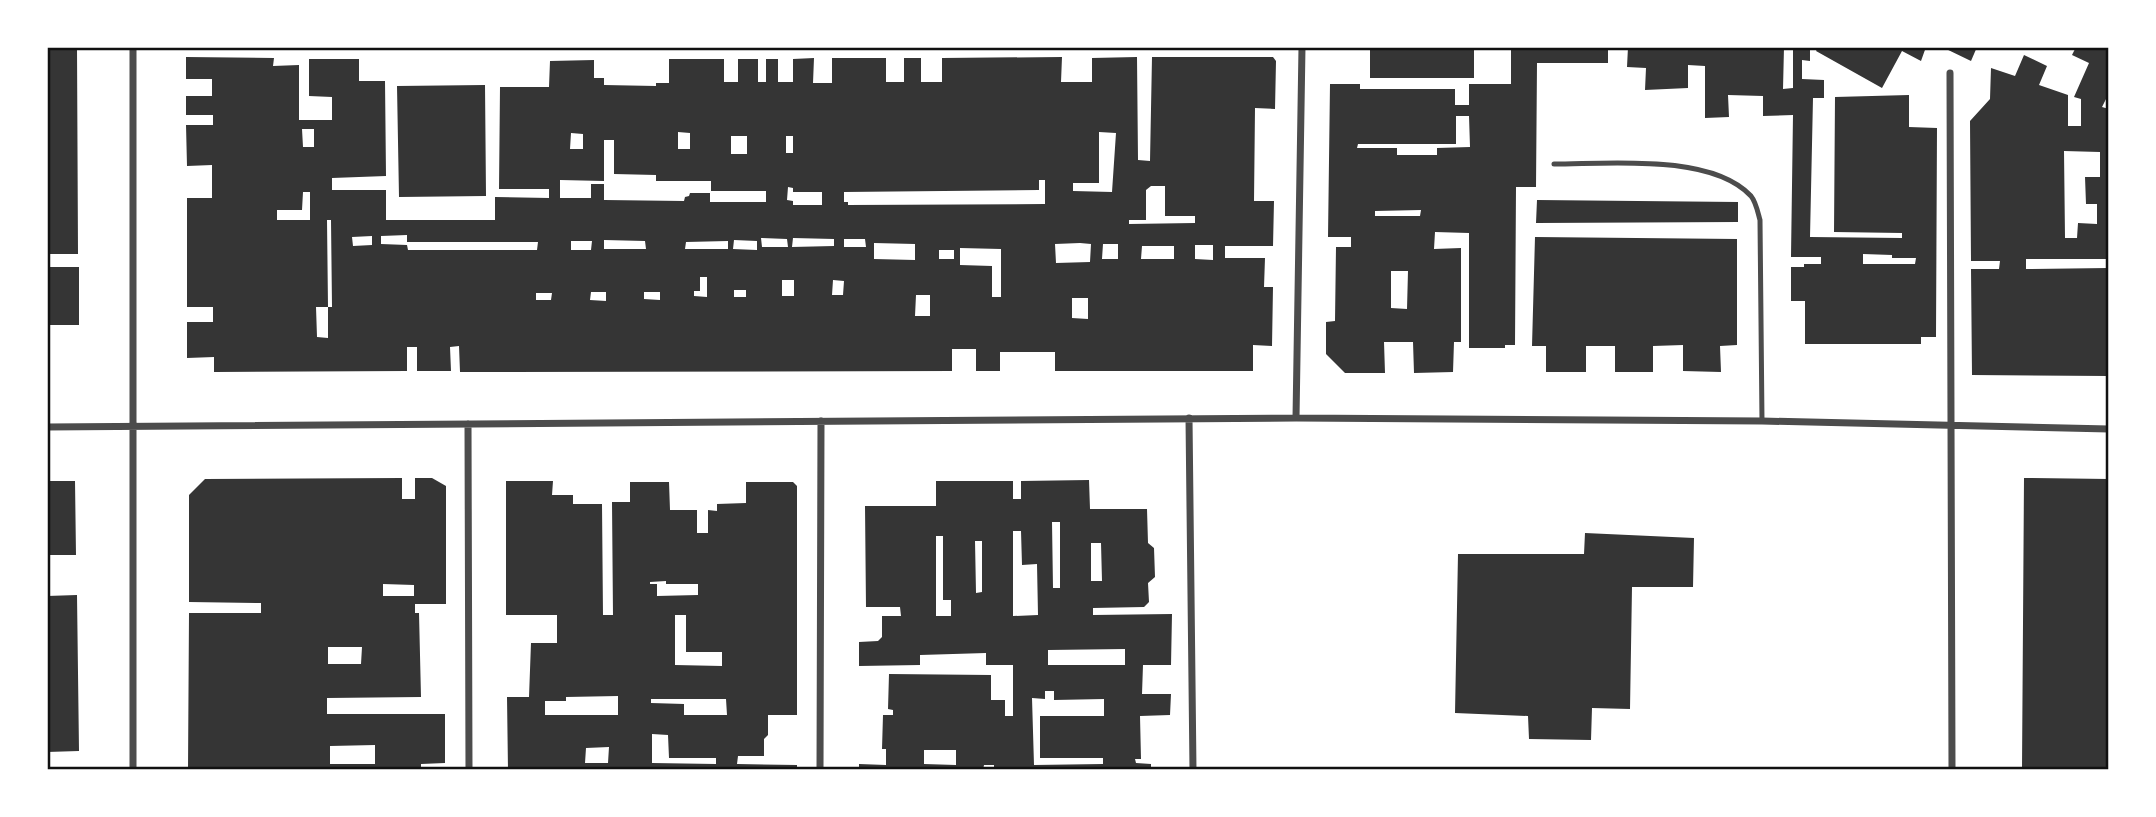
<svg xmlns="http://www.w3.org/2000/svg" width="2156" height="817" font-family="Figtree,sans-serif">
<style>
.building{fill:#353535;fill-rule:evenodd}
.lines{fill:none;stroke-linecap:round;stroke-linejoin:round}
.service{stroke:#4c4c4c;stroke-width:5}
.minor{stroke:#4c4c4c;stroke-width:7}
.neatline{fill:none;stroke:#111;stroke-width:2.5}
</style>
<rect width="100%" height="100%" fill="#fff"/>
<path class="building" d="M47,47H77L78,254H47Z
M1370,47H1474V78H1370Z
M1511,47H1608V63H1537L1536,187H1516L1515,345H1505V348H1469V233L1435,232L1434,249L1461,248V342H1454L1453,372L1414,373L1413,342H1384L1385,373H1345L1326,354V322L1335,321L1336,247H1351V237H1328L1330,84H1360V89H1455V105H1469V84H1511ZM1456,116H1469L1470,147L1437,148V155H1397V148H1357L1358,144H1456ZM1421,210L1420,216H1375V211ZM1391,271H1408L1407,309L1391,308Z
M1628,47H1784L1783,89L1793,88V47H1810V61L1802,60V79L1824,80V98H1813L1810,237L1902,238V233L1834,232L1835,97L1909,95V127L1937,128L1936,337H1921V344H1805V301H1791V267H1804V264H1821V257H1791L1793,115L1763,116V96L1728,95L1729,117L1705,118V66L1688,65V88L1645,90L1646,68L1627,67ZM1863,254L1892,255V258H1916L1915,264H1863Z
M1818,47H1926L1921,61L1902,51L1882,88L1816,51Z
M1942,47H1977L1971,61Z
M2076,47H2109V93L2102,107L2109,109V259H2026V269L2108,268L2109,376L1972,375L1971,269H1999L2000,261H1971L1970,121L1990,99L1991,68L2015,76L2024,55L2047,66L2039,85L2068,95V126H2081V99L2074,97L2089,63L2072,55ZM2064,151L2100,152V177H2085L2086,204H2097V224L2078,223L2077,238H2065Z
M186,57L274,58L273,66L299,65V120H332V97L309,96V59H359V81H385L386,176L332,178V190H386V220H495V197L549,198V189H499L500,87H549L550,61L594,60V78H604V85L656,86V83H669V59H724V82H738V59H758V82H766V59H778V82H793V59L814,58L813,83H832V58H886V82H904V58H921V82H942V58L1062,57L1061,82H1092V58L1137,57L1138,160L1150,161L1152,57H1273L1276,61L1275,109L1255,108L1254,201H1274L1273,246H1225V258H1265L1264,287H1273L1272,346L1253,345V371H1055V352H1000V371H976V349H952V371L460,372L459,346L450,347L451,371H417V347H407V371L214,372V357L187,358V322H213V307H187V198H212V165L187,166L186,125H213V115H186V96H212V79H186ZM302,129H314V147H303ZM678,132L690,133V149H678ZM1099,132L1116,133L1112,192L1073,191V183H1099ZM571,133L583,134V149H570ZM731,136H747V154H731ZM786,136H793V153H786ZM604,140H614V174L656,175V181H711V191H766V202H710V193H690L689,196L685,197L684,201L604,200V184H591V198H560V180L604,181ZM1039,180H1045V204L848,205V202H844V192L1039,190ZM1151,186H1165V216H1195V223L1129,224V220H1146V190ZM788,187L793,188V192H822V205H793V201L787,200ZM303,192H310V220H277V210H302ZM327,220H331L332,307H328V338L317,337L316,307H328ZM407,235V242H538L537,250H408L407,245L381,244V236ZM372,236V245L353,246L352,237ZM761,238L787,239L788,247H762ZM793,238L834,239V246L792,247ZM844,239H865L866,247H844ZM604,240L645,241L646,249H604ZM734,240L757,241V250L733,249ZM571,241H592L591,250H571ZM728,241V249H685L686,242ZM874,243L915,244V260L874,259ZM1080,243L1091,244L1090,262L1056,263L1055,244ZM1103,244H1118V259H1102ZM1195,245H1213V260L1195,259ZM1142,246H1174V259H1141ZM960,248L1001,249V297H992V266L960,265ZM939,250H954V259H939ZM700,277H707V297L694,296V291H700ZM782,280H794V296H782ZM833,280L844,281L843,295H832ZM734,290H746V297H734ZM591,292H606V301L590,300ZM644,292H660V300L644,299ZM536,293H552L551,300H536ZM916,295H930V316H915ZM1072,298H1088V319L1072,318Z
M485,85L486,196L399,197L397,86Z
M1537,200L1738,202V222L1536,223Z
M1535,237L1737,239V345L1720,346L1721,372L1683,371V345L1653,346V372H1615V346H1586V372H1546V346H1532Z
M47,267H79V325H47Z
M402,478V499H415V478H432L446,486V604H415V613H419L421,697L327,698V714H445V763L421,764V770H188L189,613H261V603L189,602V495L205,479ZM383,584L414,585V596H383ZM328,647H362L361,664H328ZM375,745V764H330V746Z
M2024,478L2109,479V770H2022Z
M1089,480L1090,509H1147L1148,543L1154,548L1155,577L1148,583L1149,602L1144,607L1093,608V615L1172,614L1171,665H1143L1142,694H1171L1170,715L1140,716L1141,759H1135L1136,763L1151,764V770H994V765H984L983,770H859V764L886,765V749H882L883,715H893V710L888,709L889,674L991,675V700H1005V716H1013V665H986V653L920,655V665L859,666V642L878,641L882,637V616H901L900,607H866L865,506H936V481H1013V499H1021V481ZM1052,522H1060V588H1053ZM1013,531H1021L1022,565L1037,564L1038,615L1013,616ZM936,536H943V600H951V616H936ZM975,541H982V592L976,593ZM1091,543H1101L1102,581H1091ZM1125,649V665H1048V650ZM1045,691H1054V700L1104,699V716H1040V758H1103V764L1034,765L1032,698L1045,699ZM924,750H956V765L924,764Z
M47,481H75L76,555H47Z
M506,481H553L552,495H573V504H602L603,615H613L612,502H630V482H669L670,510H697V533H708V510L717,511V504L746,503V482H793L797,486V715H768V735L764,739V756H738L737,764L797,765V770H508L507,697H529L531,643H557V615H506ZM666,581V584H698V595L657,596V584H650V582ZM675,615H686V652H722V666L675,665ZM618,696V715H545V701H566V697ZM651,699H726L727,715H684V704L651,703ZM652,734L668,735L669,758H716V764L652,763ZM609,747L608,763H585L586,748Z
M1585,533L1694,538L1693,587H1632L1630,709L1592,708L1591,740L1529,739L1528,716L1455,713L1458,554H1584Z
M77,595L79,751L47,752V596Z"/>
<g class="lines">
<path class="service" d="M1554,164C1607,164 1711,153 1751,196C1756,202 1758,213 1760,220L1762,421"/>
<path class="minor" d="M133,47V770
M1950,73L1952,770
M1189,418L1193,770
M1296,418L1302,47
M468,424L469,770
M47,427L1296,418L1762,421L2109,429
M820,770L821,421"/>
</g>
<rect width="2156" height="817" fill="none" stroke="#ffffff" stroke-width="98"/>
<rect x="49" y="49" width="2058" height="719" class="neatline"/>
</svg>
